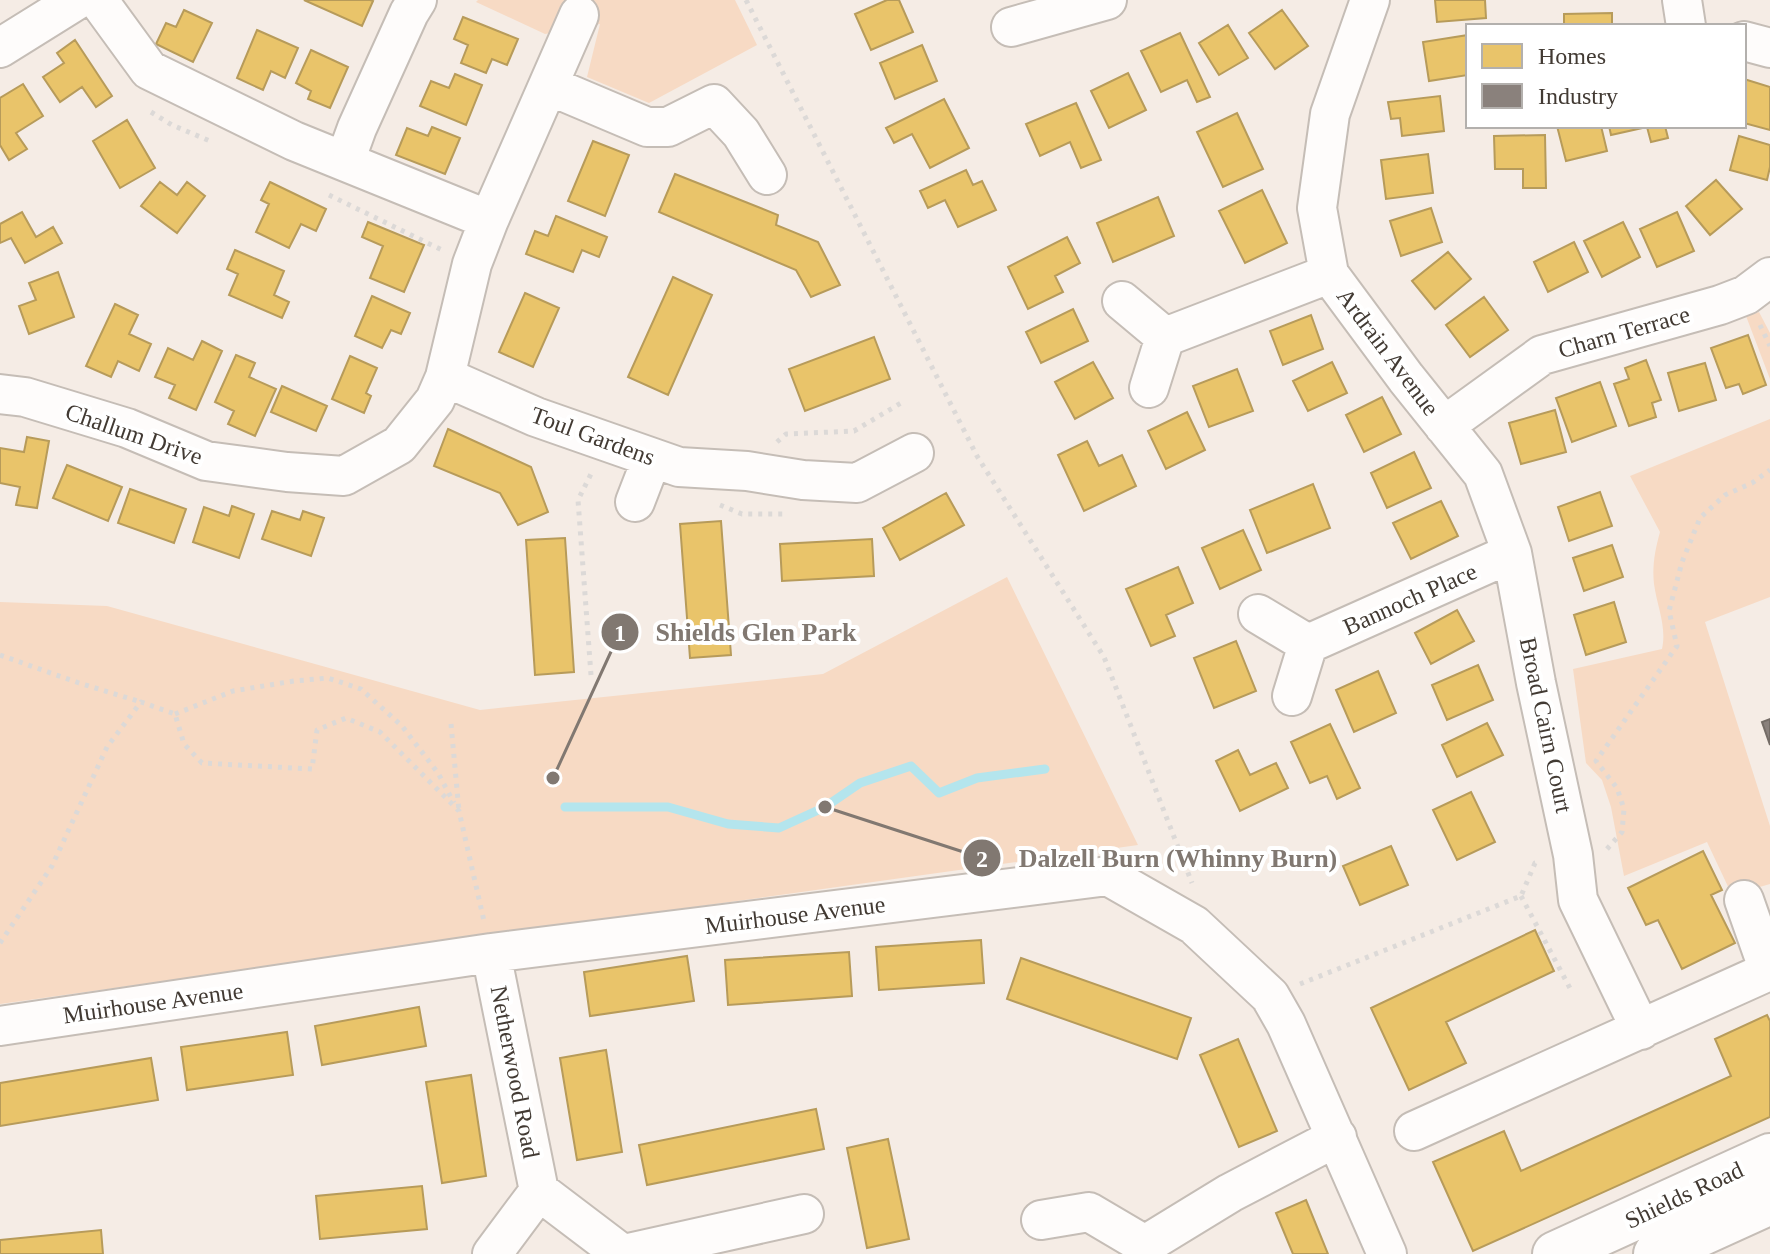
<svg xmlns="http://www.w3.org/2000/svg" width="1770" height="1254" font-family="Georgia,serif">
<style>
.green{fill:#f7dac4}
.homes{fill:#e9c46a;stroke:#b79b5a;stroke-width:2}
.industry{fill:#8a817c;stroke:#746c66;stroke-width:2}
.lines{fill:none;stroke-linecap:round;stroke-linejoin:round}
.stream{stroke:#b4e5ed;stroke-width:9}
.minor-casing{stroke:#c5bdb6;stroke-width:42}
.major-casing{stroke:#c5bdb6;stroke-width:48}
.path{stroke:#dcd9d7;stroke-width:5;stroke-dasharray:4 6;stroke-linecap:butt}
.minor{stroke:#fefcfb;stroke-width:38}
.major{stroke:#fefcfb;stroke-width:44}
.labels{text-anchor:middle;stroke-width:8;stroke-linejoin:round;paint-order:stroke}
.street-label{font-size:24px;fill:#423a33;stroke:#fff}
.leader{fill:none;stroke:#817871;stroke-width:3}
.callout-dot{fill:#817871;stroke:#fff;stroke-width:3}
.mark-label{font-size:24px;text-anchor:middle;font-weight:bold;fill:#fff}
.callout-label{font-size:26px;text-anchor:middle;font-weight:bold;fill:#817871;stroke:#fff;stroke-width:8;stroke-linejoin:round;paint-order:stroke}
</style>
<rect width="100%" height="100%" fill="#f5ece5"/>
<path class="green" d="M478,0H735L757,45L649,103L587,77L600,24L545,34L476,2Z
M1759,312L1770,333V379L1746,316Z
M1770,419V597L1705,622L1770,826V884L1732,895L1707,842L1624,876L1611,807L1602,780L1586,763L1573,669L1662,649C1667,627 1657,606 1654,584C1652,566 1655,550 1660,532L1630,476Z
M1007,577L1138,845L0,1004V602L107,606L480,710L823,674Z"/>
<path class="homes" d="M304,0H370L373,1L362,26Z
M887,0H899L913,32L871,50L855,14Z
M1435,0H1485L1486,18L1437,22Z
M184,10L212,23L193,62L156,44L166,23L176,27Z
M1282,10L1308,46L1275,69L1249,33Z
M1612,13V26H1564V14Z
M463,17L518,39L507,65L492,59L486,73L461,63L468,45L454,39Z
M1228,25L1248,58L1219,75L1199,43Z
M257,30L298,48L285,78L271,71L263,90L237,78Z
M1180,33L1210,97L1197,102L1187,80L1161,92L1141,51Z
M1468,35V75L1429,81L1423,42Z
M75,40L112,96L96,107L82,87L60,102L43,77L64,63L57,53Z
M922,45L937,81L895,99L880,63Z
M311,50L348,67L330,108L308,99L311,91L296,83Z
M1128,73L1146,110L1109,128L1091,91Z
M455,74L482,85L466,125L420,106L431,81L449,88Z
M1744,79L1770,87V130L1744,123Z
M23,84L43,116L16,133L27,149L9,160L0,145V98Z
M1440,96L1444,131L1402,136L1400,118L1391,119L1388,102Z
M944,99L969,148L930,168L912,134L894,143L886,128Z
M1076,103L1101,160L1081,168L1070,142L1040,156L1026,124Z
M1237,113L1263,169L1223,187L1197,132Z
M127,120L155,168L120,188L93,141Z
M1557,126H1601L1607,151L1566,161Z
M1609,126H1665L1668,138L1651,142L1647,127L1611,135Z
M432,127L460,138L445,174L396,155L407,128L428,136Z
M1545,135L1546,188H1523V169H1495L1494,136Z
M1739,136L1770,145V167L1767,180L1730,170Z
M593,141L629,155L605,216L568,201Z
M1428,154L1433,193L1386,199L1381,160Z
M966,170L973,185L982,181L996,210L958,227L945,200L928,208L920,191Z
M675,174L778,215L776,225L818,242L840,285L811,297L796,270L659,212Z
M1716,180L1742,209L1710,235L1686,206Z
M160,182L177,195L187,182L205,196L177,233L141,206Z
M270,182L326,209L316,231L301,224L289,248L256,232L269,204L261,200Z
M1262,190L1287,243L1245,263L1219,211Z
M1158,197L1174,236L1113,262L1097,223Z
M1431,208L1442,242L1401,256L1390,221Z
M22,212L36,237L53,227L62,243L25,263L11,238L0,243V224Z
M1677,212L1694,251L1657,267L1640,229Z
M556,216L607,237L599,257L582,250L573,272L526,254L535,231L548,236Z
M368,222L424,245L404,292L370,278L383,246L362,237Z
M1623,222L1640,257L1602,277L1584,241Z
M1067,237L1080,263L1055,276L1063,292L1028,309L1008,267Z
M1574,242L1588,272L1548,292L1534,262Z
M235,250L284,271L274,295L289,302L282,318L229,295L238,274L227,269Z
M1448,252L1471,279L1435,309L1412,281Z
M58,272L74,317L29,334L19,306L36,300L29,283Z
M673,277L712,295L668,395L628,377Z
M525,293L559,308L533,367L499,352Z
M372,296L410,313L401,334L391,330L382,348L355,336Z
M1484,297L1508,330L1470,357L1446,325Z
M115,304L138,315L129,334L151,344L139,371L118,361L111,377L86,366Z
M1073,309L1088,341L1041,363L1026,332Z
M1311,315L1323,349L1283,365L1270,331Z
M1748,335L1766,385L1743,394L1739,384L1726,388L1711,348Z
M874,337L890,379L805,411L789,369Z
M202,341L222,351L196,410L169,398L175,385L155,377L168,348L193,360Z
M236,355L255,363L249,377L276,389L255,436L228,424L234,411L215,402Z
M350,356L377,368L366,393L371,396L364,413L332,399Z
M1646,360L1661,400L1652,403L1656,417L1629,426L1614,384L1629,379L1625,368Z
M1093,362L1113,398L1075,419L1055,382Z
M1332,362L1347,393L1308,411L1293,381Z
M1705,363L1716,400L1679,411L1668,373Z
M1237,369L1253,411L1209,427L1193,386Z
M1600,382L1616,426L1572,442L1556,398Z
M282,386L327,406L316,431L271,412Z
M1382,397L1401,434L1364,452L1346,415Z
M1555,410L1566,452L1521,464L1509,423Z
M1187,412L1205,450L1166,469L1148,431Z
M448,429L531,467L548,512L518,525L500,493L434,466Z
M27,437L49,441L37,508L16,505L20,487L0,483V448L24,452Z
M1087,441L1099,466L1122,455L1136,486L1084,511L1058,455Z
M1414,452L1431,488L1387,508L1371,473Z
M67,465L122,487L108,521L53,498Z
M1313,484L1330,528L1267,553L1250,510Z
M130,489L186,509L174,543L118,523Z
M1600,492L1612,526L1569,541L1558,507Z
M946,493L964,525L900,560L883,528Z
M1441,501L1458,536L1411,559L1393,523Z
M232,506L254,514L239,558L193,542L204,507L229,516Z
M272,511L300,520L303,511L324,518L311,556L262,539Z
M721,521L731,655L690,658L680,524Z
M1243,530L1261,570L1220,589L1202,548Z
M565,538L574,672L535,675L526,540Z
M872,539L874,576L782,581L780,544Z
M1612,545L1623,577L1584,591L1573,558Z
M1178,567L1193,603L1166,615L1175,636L1151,646L1126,589Z
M1614,602L1626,642L1586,655L1574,615Z
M1457,610L1474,641L1431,664L1415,633Z
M1236,641L1256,691L1214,708L1194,658Z
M1478,665L1493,700L1447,720L1432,685Z
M1378,671L1396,713L1354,732L1336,690Z
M1487,723L1503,755L1457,777L1442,745Z
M1330,724L1360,788L1337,799L1327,776L1310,783L1291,742Z
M1238,750L1250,775L1276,763L1288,788L1240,811L1216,761Z
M1471,792L1495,842L1457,860L1433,810Z
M1391,846L1408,885L1360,905L1343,866Z
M1703,851L1722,890L1711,895L1735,943L1682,969L1658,920L1646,925L1628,888Z
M1535,930L1554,971L1446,1022L1466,1063L1409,1090L1371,1008Z
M981,940L984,983L879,990L876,947Z
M849,952L852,996L728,1005L725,960Z
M687,956L694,1001L590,1016L584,972Z
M1021,958L1191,1018L1177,1059L1007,999Z
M419,1007L426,1046L322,1065L315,1026Z
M1767,1015L1770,1021V1117L1473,1251L1433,1162L1504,1131L1521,1171L1731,1076L1715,1039Z
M287,1032L293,1075L187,1090L181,1047Z
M1238,1039L1277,1131L1239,1147L1200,1055Z
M606,1050L622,1152L577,1160L560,1058Z
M151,1058L158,1100L0,1126V1083Z
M471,1075L486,1176L442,1183L426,1082Z
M816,1109L824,1149L647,1185L639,1145Z
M888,1139L909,1239L867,1248L847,1148Z
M422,1186L427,1229L320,1239L316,1196Z
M1306,1200L1328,1254H1293L1276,1213Z
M101,1230L103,1254H0V1240Z"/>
<path class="industry" d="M1770,719V745L1762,722Z"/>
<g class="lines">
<path class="stream" d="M565,807H668L728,824L779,828L825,807L860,783L911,766L939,793L977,778L1045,769"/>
<defs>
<path id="minor" d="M98,0L149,70L294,141L489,220
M1370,0L1330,114L1317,208L1329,274L1406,378L1483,474L1512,553L1536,683L1573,855L1578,900L1641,1030
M1682,0L1686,26
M1011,27L1107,0
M1744,41L1770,48
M0,48L77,0
M550,86L647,127H668L714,104L741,133L767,175
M345,161L357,128L409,13L417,0
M1122,301L1165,337L1329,274
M445,377L536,417L679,467L747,471L803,480L857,483L914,453
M1149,388L1165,337
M0,394L25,397L127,428L206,461L287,472L344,476L399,445L435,400L445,377L472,264L489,220L579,15
M1444,426L1542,355L1720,305L1746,295L1770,277
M635,502L652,458
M1258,614L1308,644L1512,553
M1292,696L1308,644
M491,953L539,1191L622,1254
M0,1026L491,953L1108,876L1194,925L1270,996L1286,1024L1387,1254
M1414,1131L1769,971L1744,900
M1041,1220L1089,1212L1145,1245L1230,1193L1337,1137
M492,1254L539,1191
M624,1254L804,1214"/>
<path id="major" d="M1555,1254L1770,1156
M1656,1254L1770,1202"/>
</defs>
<use href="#minor" class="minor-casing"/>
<use href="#major" class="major-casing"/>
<path class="path" d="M746,0L977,456L1104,657L1192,883
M151,112L172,125L210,141
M329,195L442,250
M1760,325L1770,346
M777,442L786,434L854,431L901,403
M720,505L742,514H788
M0,655L79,683L141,702
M591,675L578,500L592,472
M175,714L233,691L294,681L328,678L361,689L402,726L438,773L454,803
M451,724L459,811
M1607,849L1622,832L1624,809L1617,788L1596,761L1677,646L1669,611L1682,562L1700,518L1725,495L1752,483L1770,470
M1521,896L1572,992
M0,943L52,866L107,747L141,702L175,714L184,744L202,763L312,769L317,730L346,718L380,732L459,811L484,921
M1300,984L1521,896L1535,863L1540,862"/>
<use href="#minor" class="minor"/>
<use href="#major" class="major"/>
</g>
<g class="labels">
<g class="street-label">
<text transform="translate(1624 332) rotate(-16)" y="8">Charn Terrace</text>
<text transform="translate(1388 352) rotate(53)" y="8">Ardrain Avenue</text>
<text transform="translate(134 434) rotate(19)" y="8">Challum Drive</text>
<text transform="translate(593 436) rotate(20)" y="8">Toul Gardens</text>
<text transform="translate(1410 599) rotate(-24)" y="8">Bannoch Place</text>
<text transform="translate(1546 725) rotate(78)" y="8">Broad Cairn Court</text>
<text transform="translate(795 915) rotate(-7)" y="8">Muirhouse Avenue</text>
<text transform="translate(153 1003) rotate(-8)" y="8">Muirhouse Avenue</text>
<text transform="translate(515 1072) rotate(79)" y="8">Netherwood Road</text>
<text transform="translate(1684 1195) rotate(-25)" y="8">Shields Road</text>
</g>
</g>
<path class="leader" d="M553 778L620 632M825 807L982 858"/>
<g class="callout-dot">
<circle cx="553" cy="778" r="8"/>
<circle cx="825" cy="807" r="8"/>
<circle cx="620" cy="632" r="20"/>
<circle cx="982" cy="858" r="20"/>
</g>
<g class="mark-label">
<text x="620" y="641">1</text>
<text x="982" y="867">2</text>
</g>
<g class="callout-label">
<text x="756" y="641">Shields Glen Park</text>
<text x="1178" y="867">Dalzell Burn (Whinny Burn)</text>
</g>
<rect x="1466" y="24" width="280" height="104" fill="#ffffff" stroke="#b3b0ad" stroke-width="2"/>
<rect x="1482" y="44" width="40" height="24" fill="#e9c46a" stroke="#b3b0ad" stroke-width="2"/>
<text x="1538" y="64" font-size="24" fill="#423a33">Homes</text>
<rect x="1482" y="84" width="40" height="24" fill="#8a817c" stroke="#b3b0ad" stroke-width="2"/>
<text x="1538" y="104" font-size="24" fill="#423a33">Industry</text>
</svg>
